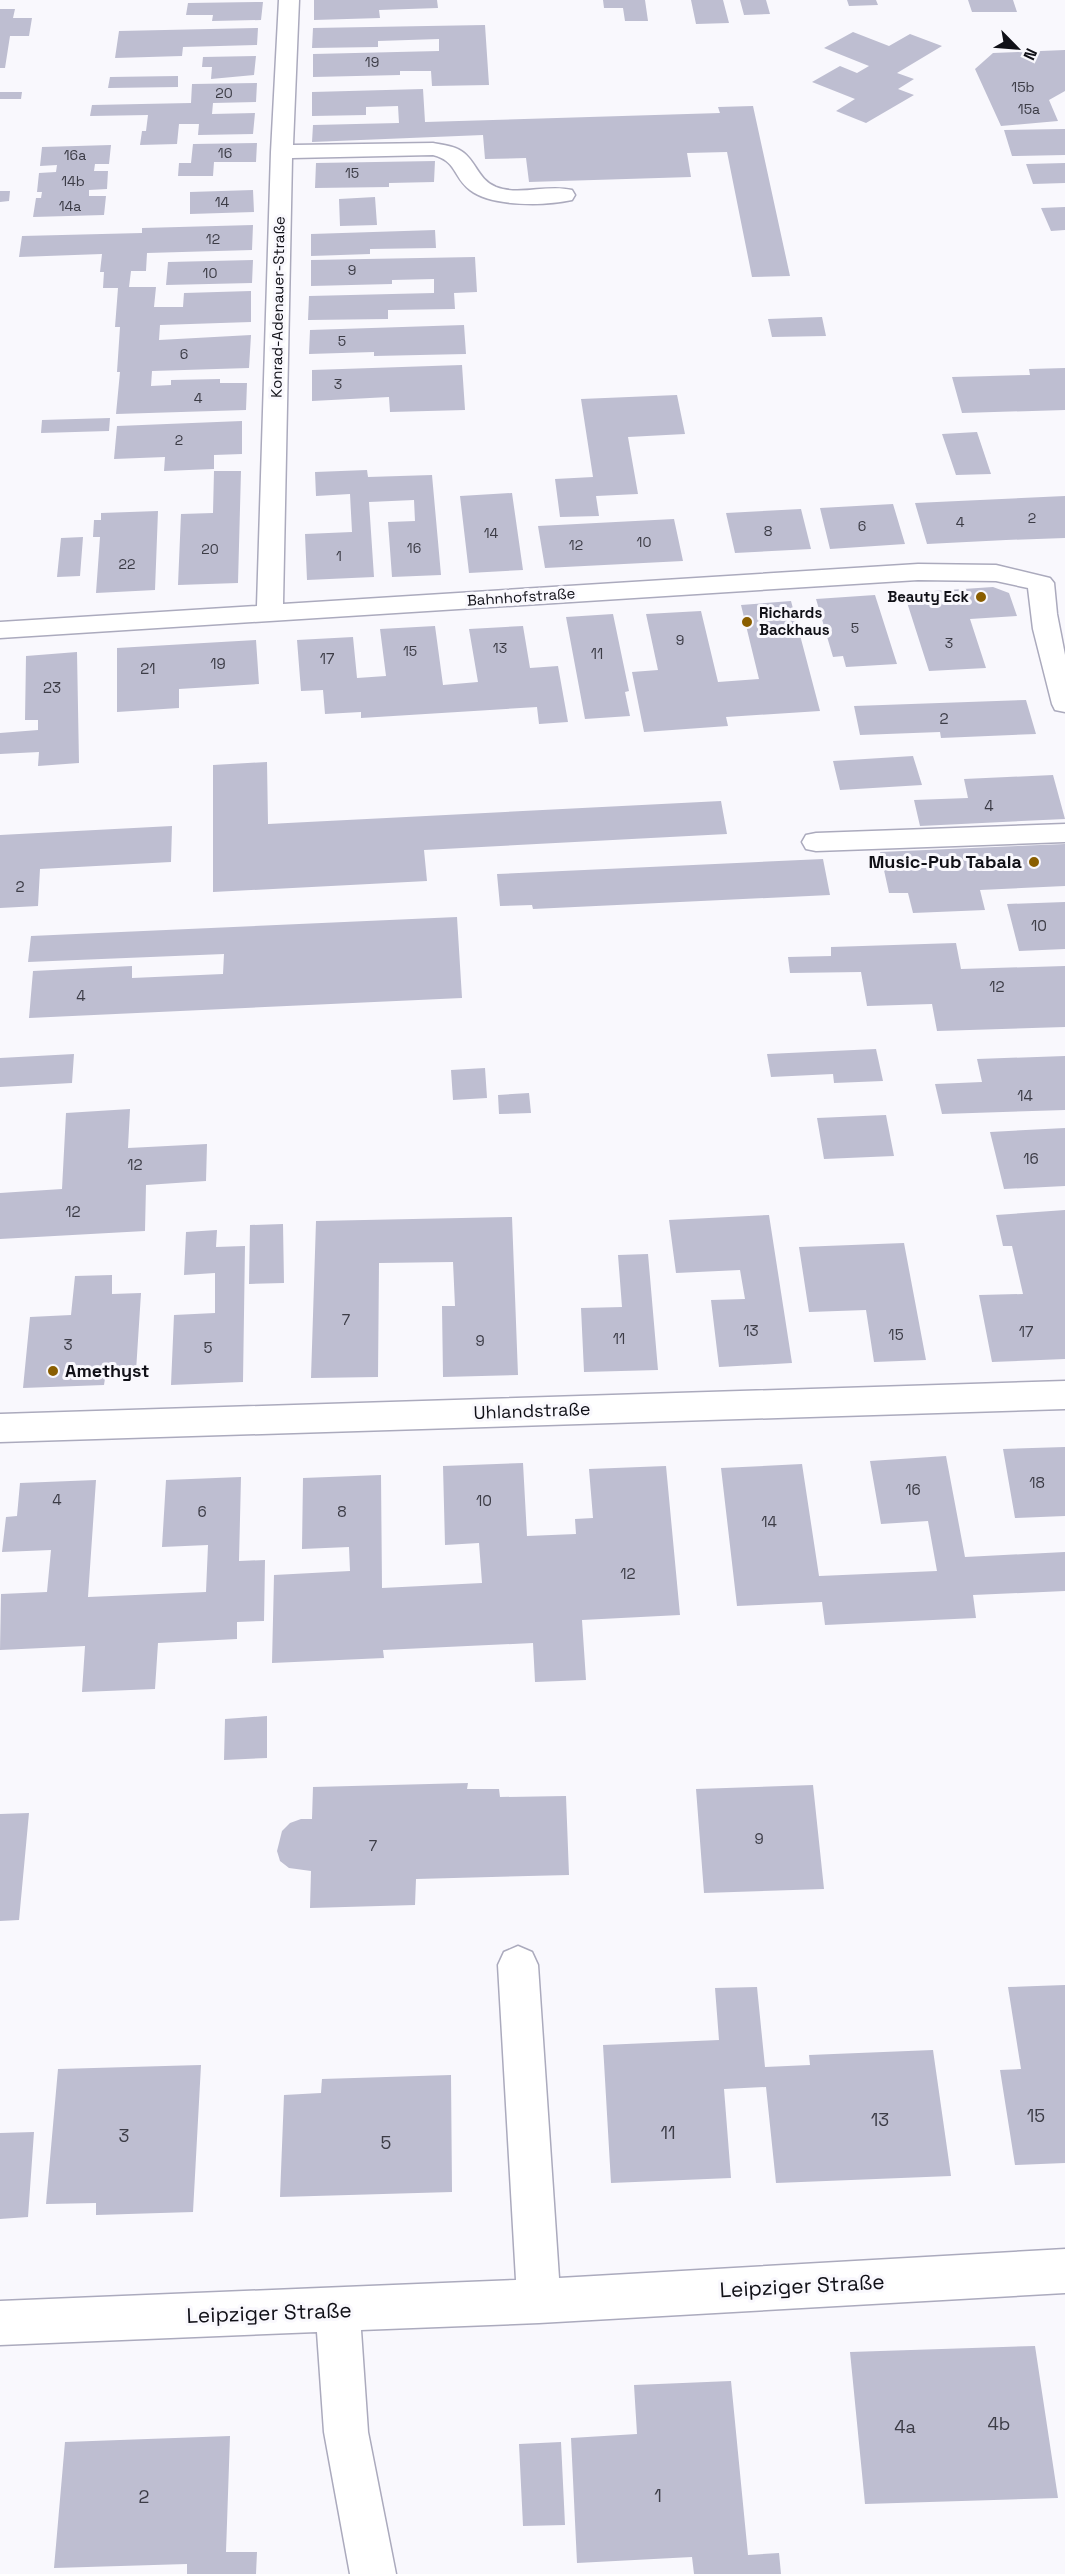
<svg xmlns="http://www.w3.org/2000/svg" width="1065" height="2574" font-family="'Space Grotesk',sans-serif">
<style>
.building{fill:#bebed1}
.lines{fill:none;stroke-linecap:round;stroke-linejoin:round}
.minor-casing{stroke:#abaabd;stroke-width:3}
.minor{fill:#fff;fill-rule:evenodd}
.poi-dot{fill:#8a5e00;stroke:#f9f8fd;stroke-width:2}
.labels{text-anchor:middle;stroke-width:6;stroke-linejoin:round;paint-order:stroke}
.far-number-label{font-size:14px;fill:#3c3c46}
.far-street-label{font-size:15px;fill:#101017;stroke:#f9f8fd}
.far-poi-label{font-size:15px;font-weight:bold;fill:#101017;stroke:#f9f8fd;text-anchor:end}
.number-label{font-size:15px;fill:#3c3c46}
.poi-label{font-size:18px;font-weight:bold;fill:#101017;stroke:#f9f8fd;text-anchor:end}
.street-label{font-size:18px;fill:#101017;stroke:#f9f8fd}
.near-number-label{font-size:18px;fill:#3c3c46}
.near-street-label{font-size:21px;fill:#101017;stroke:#f9f8fd}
</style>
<rect width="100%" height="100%" fill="#f9f8fd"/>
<path class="building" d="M314,0H437L438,8L379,10L380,18L314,20Z
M603,0H645L648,21H625L623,8H604Z
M691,0H723L729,23L696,24Z
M740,0H766L770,14L744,15Z
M847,0H876L878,5L849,6Z
M968,0H1013L1017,12H972Z
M263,2L261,20L212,21L213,15H186L188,3Z
M0,9H15L13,18H32L29,36H10L5,68H0Z
M485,25L489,85L432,86L431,71H400V75L313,77V54L439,51V39L378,41V47L312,48L313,28Z
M258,28L257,45L183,47L182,56L115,58L119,31Z
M853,32L889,46L910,34L942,46L897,73L914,79L898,89L914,95L866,123L836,111L855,99L812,82L840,66L857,73L869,66L824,48Z
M1065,50V91L1049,100L1058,121L1001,126L975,69L993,53Z
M256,56L254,75L211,79L212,67H202L203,57Z
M178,76V87L108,88L110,77Z
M257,83L256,102L213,103L212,114L255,113L253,134L198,135L199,124H179L177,144L140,145L142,131H146L148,115L90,116L92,105L191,103L192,84Z
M423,89L425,122L720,113L718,107L753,106L790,276L752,277L727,152L687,153L691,177L529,182L526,158L485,159L483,135L312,142L313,125L399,123L398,106L366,107V115L312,116V92Z
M0,92H22L21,99H0Z
M1065,129V155L1012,156L1004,130Z
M257,143L256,162H214L213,176H178L179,163H191L193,144Z
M111,145L109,164H95L94,171H108L107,189L89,190V196H106L104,215L33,217L36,198H41L42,192H37L39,173L56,172L57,165L40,166L42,147Z
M435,161L434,182L389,183V187L315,188L316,163Z
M1065,163V183L1033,184L1026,164Z
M253,190L254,212L190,214V192Z
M0,191H10L9,201L0,202Z
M375,197L377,225L340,226L339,199Z
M1065,207V230L1051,231L1041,208Z
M253,225L252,250L147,253L146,271H131L129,287H156L154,307H183L184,293L251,291V322L160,325L159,340L251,335L249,368L152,371L151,386L171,385V380L220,379V383H247L246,410L116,414L120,372H117L120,327H115L118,288H103L104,272H100L102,254L19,257L22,236L142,233V228Z
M435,230L436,248L370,249V254L311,256V234Z
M475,257L477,292L454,293L455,309L388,310V319L308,320L309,296L434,293V279L392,280V284L311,286V260Z
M253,260L252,283L166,285L168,262Z
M822,317L826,336L772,337L768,319Z
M464,325L466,354L374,356V352L309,354L310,330Z
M462,365L465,410L390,412L389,397L312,401V370Z
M1065,368V410L962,413L952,377L1030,375L1029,369Z
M677,395L685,434L628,437L638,494L596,496L599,516L560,517L555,479L593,477L581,399Z
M110,418L109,431L41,433L42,420Z
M242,421V454L214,455V469L164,471L165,457L114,459L117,426Z
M977,432L991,474L956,475L942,434Z
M367,470L368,477L432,475L441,575L392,577L388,522L415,521L414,500L369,502L374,577L307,580L305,534L352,532L350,494L316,496L315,472Z
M214,471H241L238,583L178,585L181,514L213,513Z
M512,493L523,570L469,573L460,496Z
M1065,496V538L1006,540L927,544L915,503Z
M893,504L905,544L830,549L820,508Z
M801,509L811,549L735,553L726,513Z
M158,511L155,590L96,593L100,537H93L94,520H101V513Z
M674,519L683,561L545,568L538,526Z
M83,537L80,576L57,577L61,538Z
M993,587L1009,593L1017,616L970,619L986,668L929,671L904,593Z
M875,595L897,664L846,667L843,656L833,657L816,599Z
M791,601L820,711L726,717L728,726L644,732L632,672L658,670L646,614L701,611L718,682L759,679L741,605Z
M613,614L629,691L625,692L630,716L585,719L566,617Z
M435,626L443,685L478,682L469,629L523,626L530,668L558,666L568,722L539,724L537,707L361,718V712L325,714L323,690L301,691L297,640L353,637L357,678L386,676L380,629Z
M256,640L259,684L179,689V708L117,712V648Z
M77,652L79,763L38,766L39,752L0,754V733L38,730V720H25L26,656Z
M1026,700L1036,734L941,738L940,732L860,735L854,706Z
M913,756L922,785L840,790L833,761Z
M267,762L268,824L721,801L727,834L424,850L427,881L213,892V765Z
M1053,775L1065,819L920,826L914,800L968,798L964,779Z
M172,826L171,862L40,869L38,906L0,908V835Z
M1065,844V886L980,890L985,910L913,913L908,893H889L880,852Z
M823,859L830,895L533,909L532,905L500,906L497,874Z
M1065,902V949L1019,951L1007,904Z
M457,917L462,998L29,1018L33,971L132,966V978L223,974L224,954L28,962L31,936Z
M956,943L961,969L1065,966V1027L937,1031L932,1004L867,1006L861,972L790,973L788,957L831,956V947Z
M876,1049L883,1081L834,1083L833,1074L771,1077L767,1054Z
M74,1054L72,1083L0,1087V1058Z
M1065,1056V1110L942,1114L935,1084L982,1082L977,1059Z
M485,1068L487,1098L453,1100L451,1070Z
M529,1093L531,1113L499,1114L498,1095Z
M130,1109L128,1148L207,1144L206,1181L146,1185L145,1231L0,1239V1193L62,1189L66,1113Z
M886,1115L894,1156L824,1159L817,1118Z
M1065,1128V1186L1004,1189L990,1132Z
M1065,1210V1359L992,1362L979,1295L1023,1294L1012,1246H1003L996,1215Z
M769,1215L792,1363L719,1367L711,1300L745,1299L740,1270L676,1273L669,1220Z
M512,1217L518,1375L443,1377L442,1306H455L453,1262L379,1263L378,1377L311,1378L316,1221Z
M283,1224L284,1283L249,1284L250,1225Z
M217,1230L216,1247L245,1246L243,1382L171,1385L174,1315L215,1313V1273L184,1275L186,1232Z
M904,1243L926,1360L874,1362L866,1310L809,1312L799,1247Z
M648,1254L658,1370L584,1372L581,1308L622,1307L618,1255Z
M112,1275V1294L141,1293L136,1371L106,1372L104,1385L23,1388L30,1317L71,1315L75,1276Z
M1065,1447V1516L1015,1518L1003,1449Z
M946,1456L965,1557L1065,1552V1591L973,1595L976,1618L825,1625L822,1602L737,1606L721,1468L802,1464L819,1576L937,1571L928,1521L881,1524L870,1461Z
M523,1463L527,1536L576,1534L575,1519L593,1518L589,1469L666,1466L680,1615L582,1620L586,1680L535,1682L533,1643L383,1650L384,1658L272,1663L274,1575L350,1571L349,1547L302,1549L303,1478L381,1475L382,1588L482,1583L479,1543L445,1545L443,1466Z
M241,1477L239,1561L265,1560L264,1621L237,1622V1639L158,1643L155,1689L82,1692L85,1646L0,1650L1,1594L47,1592L51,1550L2,1552L6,1517L17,1516L20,1483L96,1480L88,1597L206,1592L208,1545L162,1547L166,1480Z
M267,1716V1758L224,1760L225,1719Z
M468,1783L467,1789H499L500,1797L566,1796L569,1875L416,1879L415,1905L310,1908L311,1871L289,1868L280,1861L277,1851L282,1831L290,1823L301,1819H312L313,1787Z
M813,1785L824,1889L704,1893L696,1789Z
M29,1813L19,1920L0,1921V1814Z
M1065,1985V2163L1015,2165L1000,2070L1021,2069L1008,1987Z
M757,1987L765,2067L810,2065L809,2055L933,2050L951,2176L776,2183L766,2087L724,2089L731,2178L611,2183L603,2045L719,2040L715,1988Z
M201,2065L193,2212L96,2215V2203L46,2204L58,2069Z
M451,2075L452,2192L280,2197L284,2095L321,2093L322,2079Z
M34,2132L28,2217L0,2219V2133Z
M1035,2346L1058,2498L865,2504L850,2352Z
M731,2381L748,2555L779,2553L781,2574H694L692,2557L577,2563L571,2438L637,2434L634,2385Z
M230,2436L226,2552H257L256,2574H187V2564L54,2568L65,2442Z
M561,2442L565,2525L523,2526L519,2444Z"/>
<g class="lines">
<defs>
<path id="minor" d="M279,0H299L293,145L433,143C443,145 456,146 464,153C477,164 479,180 496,187C520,196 547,184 572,190L575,195L572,200C545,206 492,207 470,190C453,177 457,161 433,155L292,158L283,604L918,564L996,565L1050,578L1054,583L1057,614L1065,655V712L1055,710L1052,704L1033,629L1028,588L996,581L918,580L0,638V622L257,606L271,152Z
M1065,824V842L816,851L806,849L802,842L806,835L816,833Z
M1065,1381V1409L0,1442V1414Z
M518,1946L532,1952L538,1965L559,2278L1065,2249V2293L539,2323L361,2330L368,2432L396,2574H350L324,2432L317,2332L0,2345V2301L516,2280L498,1965L504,1952Z"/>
</defs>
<use href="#minor" class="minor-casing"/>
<use href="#minor" class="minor"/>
</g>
<g class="poi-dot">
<circle cx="981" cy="597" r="6"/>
<circle cx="747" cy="622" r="6"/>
<circle cx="1034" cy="862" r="6"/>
<circle cx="53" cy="1371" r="6"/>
</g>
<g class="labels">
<g class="far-number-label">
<text x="372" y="67">19</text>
<text x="1023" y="92">15b</text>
<text x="224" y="98">20</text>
<text x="1029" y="114">15a</text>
<text x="225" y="158">16</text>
<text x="75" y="160">16a</text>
<text x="352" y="178">15</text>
<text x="73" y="186">14b</text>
<text x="222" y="207">14</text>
<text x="70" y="211">14a</text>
<text x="213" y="244">12</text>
<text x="352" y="275">9</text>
<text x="210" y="278">10</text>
<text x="342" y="346">5</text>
<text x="184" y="359">6</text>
<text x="338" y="389">3</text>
<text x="198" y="403">4</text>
<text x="179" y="445">2</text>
<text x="1032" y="523">2</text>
<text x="960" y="527">4</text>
<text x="862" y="531">6</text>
<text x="768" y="536">8</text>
<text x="491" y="538">14</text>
<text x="644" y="547">10</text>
<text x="576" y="550">12</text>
<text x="414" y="553">16</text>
<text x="210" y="554">20</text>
<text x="339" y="561">1</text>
<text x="127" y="569">22</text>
<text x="855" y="633">5</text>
<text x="680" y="645">9</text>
<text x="949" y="648">3</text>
<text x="500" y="653">13</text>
<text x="410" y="656">15</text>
</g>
<g class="far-street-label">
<text transform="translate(278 307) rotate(-89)" y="5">Konrad-Adenauer-Straße</text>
<text transform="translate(521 597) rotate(-4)" y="5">Bahnhofstraße</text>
</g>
<g class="far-poi-label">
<text x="969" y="602">Beauty Eck</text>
<text x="759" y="618" text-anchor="start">Richards<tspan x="759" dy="17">Backhaus</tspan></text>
</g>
<g class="number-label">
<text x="597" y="659">11</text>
<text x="327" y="664">17</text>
<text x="218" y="669">19</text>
<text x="148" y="674">21</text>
<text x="52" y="693">23</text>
<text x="944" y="724">2</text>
<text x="989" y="811">4</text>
<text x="20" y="892">2</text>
<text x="1039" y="931">10</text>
<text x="997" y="992">12</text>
<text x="81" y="1001">4</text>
<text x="1025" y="1101">14</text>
<text x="1031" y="1164">16</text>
<text x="135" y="1170">12</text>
<text x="73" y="1217">12</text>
<text x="346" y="1325">7</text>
<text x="751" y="1336">13</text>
<text x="1026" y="1337">17</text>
<text x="896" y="1340">15</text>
<text x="619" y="1344">11</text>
<text x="480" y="1346">9</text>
<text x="68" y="1350">3</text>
<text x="208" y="1353">5</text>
<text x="1037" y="1488">18</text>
<text x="913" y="1495">16</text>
<text x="57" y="1505">4</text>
<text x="484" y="1506">10</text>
<text x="202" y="1517">6</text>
<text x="342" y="1517">8</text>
<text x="769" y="1527">14</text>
<text x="628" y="1579">12</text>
<text x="759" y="1844">9</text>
<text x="373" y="1851">7</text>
</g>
<g class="poi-label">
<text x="1022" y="868">Music-Pub Tabala</text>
<text x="65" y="1377" text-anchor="start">Amethyst</text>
</g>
<g class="street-label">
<text transform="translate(532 1411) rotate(-2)" y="6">Uhlandstraße</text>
</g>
<g class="near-number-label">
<text x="1036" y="2122">15</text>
<text x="880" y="2126">13</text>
<text x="668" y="2139">11</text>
<text x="124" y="2142">3</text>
<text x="386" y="2149">5</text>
<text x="999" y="2430">4b</text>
<text x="905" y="2433">4a</text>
<text x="658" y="2502">1</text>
<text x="144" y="2503">2</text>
</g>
<g class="near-street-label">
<text transform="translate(802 2286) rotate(-3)" y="7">Leipziger Straße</text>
<text transform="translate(269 2313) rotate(-2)" y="7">Leipziger Straße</text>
</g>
</g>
<g transform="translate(1017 48) rotate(115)" stroke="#f9f8fd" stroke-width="4.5" paint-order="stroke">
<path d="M0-4.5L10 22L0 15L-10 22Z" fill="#101017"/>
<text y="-9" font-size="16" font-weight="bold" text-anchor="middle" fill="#101017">N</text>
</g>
</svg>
